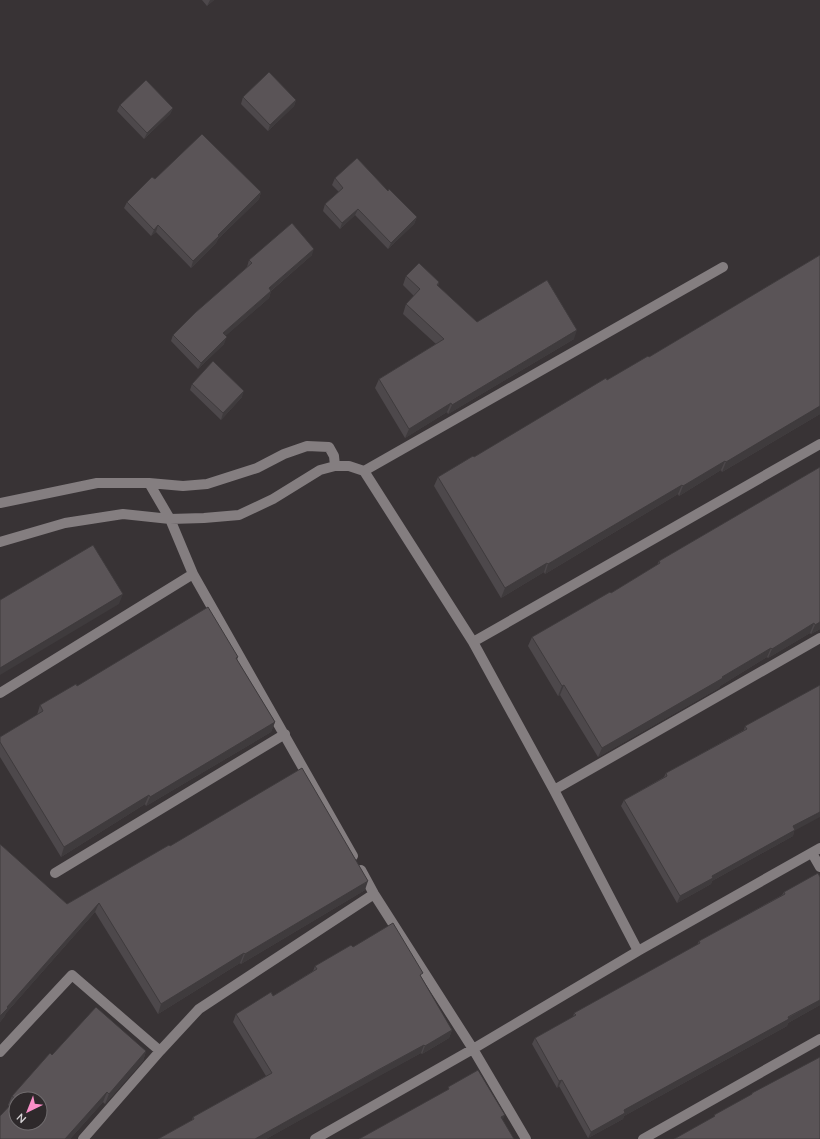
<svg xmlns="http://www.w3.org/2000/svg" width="820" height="1139" font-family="'Nunito Sans',sans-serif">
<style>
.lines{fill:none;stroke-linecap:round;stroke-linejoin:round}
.minor{stroke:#847e80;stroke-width:10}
.wall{fill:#4d484b}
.shaded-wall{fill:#3f3b3d}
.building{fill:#5a5457;stroke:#3f3b3d;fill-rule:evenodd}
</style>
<rect width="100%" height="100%" fill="#383335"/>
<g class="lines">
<path class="minor" d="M364,471L723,267
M149,483L170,519L193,574L353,856
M0,503L97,483H149L183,486L207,484L257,468L284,454L307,446L329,447L334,456L335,466
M0,542L65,523L123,514L170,519L204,518L239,515L273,499L320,470L335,466H349L364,471L473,642L554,790L638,951L473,1049L315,1139
M473,642L820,444
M0,693L193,574
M554,790L820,638
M812,853L820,867
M361,870L374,894L473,1049L526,1139
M55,873L285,734
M638,951L820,848
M0,1052L72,975L160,1051
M83,1139L160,1051L199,1009L374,894
M643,1139L820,1039"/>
</g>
<path class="wall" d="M202,0H214L207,6Z
M243,97L296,100L294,106L268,131L241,104Z
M120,105L173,108L170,114L144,139L117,111Z
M335,178L388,191L417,217L414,224L388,249L355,215L340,229L323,211L325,204L339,192L332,185Z
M155,179L261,192L259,199L218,239L216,243L191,268L156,232L151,236L124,208L127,202Z
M312,255L271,291L269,298L225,336L224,344L198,369L171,341L173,335L247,267L249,260Z
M820,255V414L722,472L721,470L679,496L678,494L545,574L544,572L501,598L434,486L438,477L474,457L607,380L649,357Z
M406,276L439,282L438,286L477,322L574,339L448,414L447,412L405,438L375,388L379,379L436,344L403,314L406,304L414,296L403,285Z
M192,384L242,397L221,420L190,390Z
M820,467V629L811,634L810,633L768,658L767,657L720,686L719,688L598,757L560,695L558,696L528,646L532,637L611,593L657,565L659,561Z
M238,657L237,660L275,722L271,732L146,806L145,804L61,857L0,757V737L37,715L40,705L77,686Z
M745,726L794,831L793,836L712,881L711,884L677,903L621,806L624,800L664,777L666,773L744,730Z
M0,844L67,904L170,846L365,890L241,964L240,963L158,1014L95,912L6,1013L4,1017L0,1022Z
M820,877V1005L788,1023L787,1026L624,1116L623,1119L588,1138L559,1086L557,1088L532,1044L535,1038L573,1017L574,1013L697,945L699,941L782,895L784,892Z
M353,947L421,977L452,1030L449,1038L422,1054L421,1053L375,1078L266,1139H158L192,1120L193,1117L266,1076L233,1022L236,1014L273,996L313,971L315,966Z
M146,1051L143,1061L105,1104L103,1102L70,1139H0L9,1106L8,1105L12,1096L52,1055Z"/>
<path class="shaded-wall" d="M210,0H214L207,6Z
M296,100L294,106L268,131L270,125Z
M173,108L170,114L144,139L147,133Z
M261,192L259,199L218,239L216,243L191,268L193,261L218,235Z
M358,209L355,215L340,229L342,223Z
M417,217L414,224L388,249L391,243Z
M158,225L156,232L151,236L154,230Z
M314,249L312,255L266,295L269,288Z
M271,291L269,298L221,340L223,333Z
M577,330L574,339L448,414L452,405Z
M227,337L224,344L198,369L201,363Z
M244,391L242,397L221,420L223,413Z
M451,403L447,412L405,438L409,429Z
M820,406V414L722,472L726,462Z
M725,461L721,470L679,496L683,486Z
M682,485L678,494L545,574L548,564Z
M547,563L544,572L501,598L505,588Z
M123,594L119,604L0,675V668Z
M820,622V629L811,634L815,625Z
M814,623L810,633L768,658L772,649Z
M771,648L767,657L720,686L719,688L598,757L602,748Z
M564,685L560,695L558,696L562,686Z
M275,722L271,732L146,806L150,797Z
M149,795L145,804L61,857L64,847Z
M820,812V817L794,831L793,836L712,881L711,884L677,903L680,896L793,826Z
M368,881L365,890L241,964L245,954Z
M99,903L95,912L6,1013L4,1017L0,1022V1016L7,1007Z
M244,953L240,963L158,1014L161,1004Z
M820,1000V1005L788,1023L787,1026L624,1116L623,1119L588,1138L591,1132L624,1110Z
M452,1030L449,1038L422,1054L425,1046Z
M424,1045L421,1053L266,1139H255Z
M146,1051L143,1061L105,1104L109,1094Z
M562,1080L559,1086L557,1088L559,1081Z
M107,1092L103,1102L70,1139H65Z
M505,1115L502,1122L501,1117Z"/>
<path class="building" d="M269,72L296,100L270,125L243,97Z
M146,80L173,108L147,133L120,105Z
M202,134L261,192L218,235L219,236L193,261L158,225L154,230L127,202L152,177L155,179Z
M357,158L388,191L389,189L417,217L391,243L358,209L342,223L325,204L343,188L335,178Z
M292,223L314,249L269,288L271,291L223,333L227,337L201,363L173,335L196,312L252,263L249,260Z
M820,255V406L726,462L725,461L683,486L682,485L548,564L547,563L505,588L438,477L473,456L474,457L606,378L607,380L648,356L649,357Z
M419,263L439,282L437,285L477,322L547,280L577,330L452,405L451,403L409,429L379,379L444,339L406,304L420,289L406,276Z
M213,361L244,391L223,413L192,384Z
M820,467V622L815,625L814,623L772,649L771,648L722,677L723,678L602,748L564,685L562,686L532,637L610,592L611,593L660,563L659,561Z
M93,545L123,594L0,668V600Z
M208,607L238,657L236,658L275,722L150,797L149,795L64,847L0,742V737L43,711L40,705L76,684L77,686Z
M820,685V812L793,826L795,830L712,876L713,878L680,896L624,800L667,776L666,773L747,729L745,726Z
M302,768L368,881L245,954L244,953L161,1004L99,903L7,1007L8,1008L0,1016V844L67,904L169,845L170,846Z
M818,873L820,877V1000L788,1017L789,1019L624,1110L625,1113L591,1132L562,1080L559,1081L535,1038L576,1015L574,1013L700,943L699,941L785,894L784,892Z
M393,923L423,973L420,975L452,1030L425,1046L424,1045L378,1070L255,1139H158L194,1119L193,1117L272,1073L236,1014L271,992L273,996L317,969L315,966L351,945L353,947Z
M96,1007L146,1051L109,1094L107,1092L65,1139H0V1116L16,1099L12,1096L50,1053L52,1055ZM16,1099H40V1123H16Z
M820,1057V1139H674L715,1116L714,1115L752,1094V1093Z
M478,1070L505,1115L501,1117L514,1139H359L449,1089L448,1087Z"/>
<g transform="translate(28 1111) rotate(223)"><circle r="19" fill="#2e292b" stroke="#716d6f"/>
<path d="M0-3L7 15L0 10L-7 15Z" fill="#fa8fc8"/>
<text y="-6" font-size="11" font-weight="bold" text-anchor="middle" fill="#d6d3d5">N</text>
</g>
</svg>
